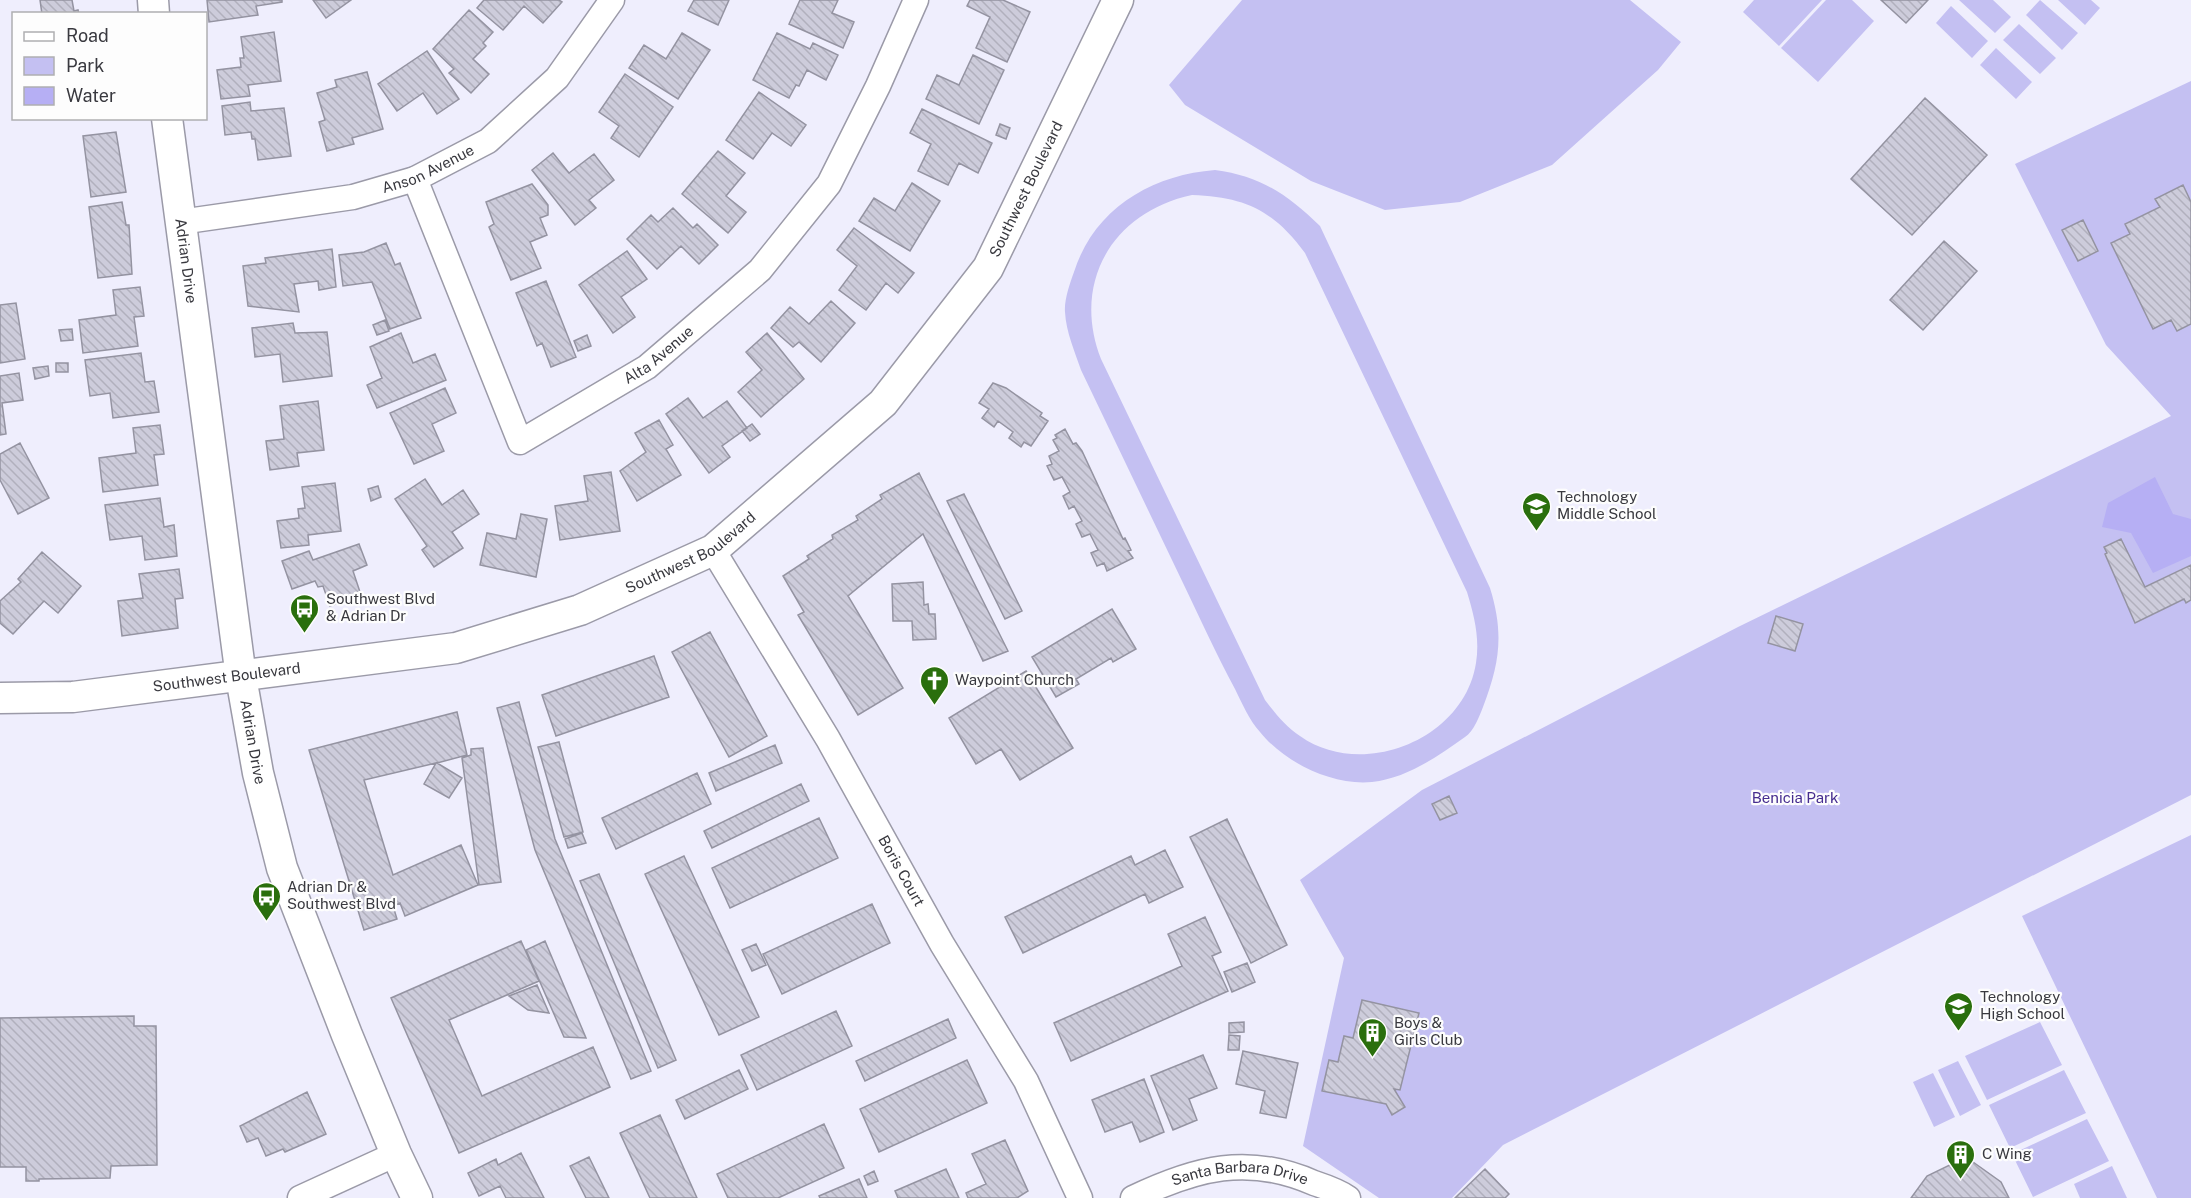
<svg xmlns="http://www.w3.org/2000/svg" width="2191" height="1198" font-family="'Public Sans',sans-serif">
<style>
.park{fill:#c4c0f2;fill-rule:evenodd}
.water{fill:#b6aff4}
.building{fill:url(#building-back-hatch);stroke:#9493a1;stroke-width:1.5}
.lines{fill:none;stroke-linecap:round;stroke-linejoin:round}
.minor-casing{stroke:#9b9aa8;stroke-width:27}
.tertiary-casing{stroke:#9b9aa8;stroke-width:33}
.minor{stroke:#fff;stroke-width:24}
.tertiary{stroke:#fff;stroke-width:30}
.labels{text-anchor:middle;stroke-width:4.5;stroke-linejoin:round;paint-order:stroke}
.street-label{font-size:15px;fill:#39393f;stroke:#fdfdfd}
.poi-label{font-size:15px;fill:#39393f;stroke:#fdfdfd;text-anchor:start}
.park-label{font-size:15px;fill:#462d8f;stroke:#fdfdfd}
</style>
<defs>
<pattern id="building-back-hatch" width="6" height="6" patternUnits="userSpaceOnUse" patternTransform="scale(1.5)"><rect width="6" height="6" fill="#cdccdb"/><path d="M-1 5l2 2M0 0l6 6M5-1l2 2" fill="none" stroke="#b1b0bd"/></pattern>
</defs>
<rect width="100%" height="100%" fill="#efeefd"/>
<path class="park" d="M1242,0H1630L1681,42L1658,70L1552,165L1460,202L1385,210L1311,181L1185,105L1169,85Z
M1754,0H1822L1779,46L1743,12Z
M1826,0H1852L1874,21L1818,82L1781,48Z
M1959,0H1993L2011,17L1995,33Z
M2040,0L2078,33L2062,50L2026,15Z
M2058,0H2091L2100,8L2085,25Z
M1951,6L1988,41L1972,58L1936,23Z
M2019,24L2056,58L2040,74L2003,40Z
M1996,48L2032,82L2016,99L1980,65Z
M2191,81V795L1503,1145L1452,1198H1379L1303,1146L1344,958L1300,880L1422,790L1738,627L2171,416L2106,345L2015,164Z
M1215,170C1261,176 1288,195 1320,226L1490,588C1504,633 1500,663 1483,707C1479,717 1474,731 1465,737C1437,757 1407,778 1372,782C1332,786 1284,762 1260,732C1249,720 1242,703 1235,689C1216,654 1200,618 1183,583C1149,512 1115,441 1081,370C1075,352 1066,332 1065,312C1064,300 1070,283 1074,272C1094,209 1151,175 1215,170ZM1192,195C1245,197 1273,210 1305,253L1467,592C1474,615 1480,638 1476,663C1464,740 1362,780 1300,736C1286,727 1275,713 1265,700L1101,359C1071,282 1113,212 1192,195Z
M2191,835V1198H2157L2022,916Z
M2040,1022L2062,1065L1987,1100L1965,1056Z
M1958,1061L1981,1105L1960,1116L1938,1070Z
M2064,1070L2086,1113L2010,1148L1989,1105Z
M1933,1073L1955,1117L1934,1127L1913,1082Z
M2087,1119L2109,1161L2033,1197L2012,1154Z
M2112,1166L2127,1198H2080L2074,1184Z"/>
<path class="water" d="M2155,477L2173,514L2191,519V556L2153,573L2131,533L2102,527L2108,503Z"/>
<path class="building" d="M40,0H72L74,11L78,10L79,14H42Z
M207,0H282V2L256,6L258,15L209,22Z
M313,0H351L326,18Z
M484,0H559L562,2L543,23L524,6L503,30L477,8Z
M694,0H729L718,25L688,11Z
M800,0H838L832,13L854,22L843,48L789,24Z
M970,0H1003L1030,12L1007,62L976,48L990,17L967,6Z
M1881,0H1928L1906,23Z
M469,10L493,32L483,43L486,46L473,59L489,74L471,93L449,73L454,69L433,49Z
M274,32L281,81L248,85L250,96L221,99L217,70L241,67L240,58H244L241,37Z
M682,33L710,50L678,99L629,68L644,45L666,59Z
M777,33L810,49L813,43L838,55L826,80L807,70L799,86L796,85L789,98L753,80Z
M427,51L459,99L437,114L423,93L397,111L378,84Z
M973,55L1004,70L979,124L926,99L937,75L959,85Z
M367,72L383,129L352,138L354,144L327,151L319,122L325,120L317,93L337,87L335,80Z
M625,74L673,107L639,157L611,138L619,126L599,112Z
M759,92L806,125L791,146L772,133L753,159L726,140Z
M1925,98L1987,155L1912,235L1851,179Z
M250,102L251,111L284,108L291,156L258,160L255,139H252L251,132L225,135L222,106Z
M922,109L992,143L978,173L959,163L948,185L918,171L931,144L910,133Z
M1000,124L1010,128L1006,139L996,135Z
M116,132L126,192L91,197L83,136Z
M718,151L745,173L726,196L746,212L728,233L682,194Z
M553,153L569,173L594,154L614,180L589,200L596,208L575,225L532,170Z
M912,183L940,201L910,251L859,221L874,198L895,211Z
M532,184L548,205V215L540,218L547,235L530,242L541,268L511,280L489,227L494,224L486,202Z
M2183,185L2191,202V324L2177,331L2171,320L2153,329L2111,243L2130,234L2125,224L2160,207L2155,199Z
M122,202L126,225H129L132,274L98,278L89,207Z
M673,208L693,228L697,224L718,245L699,264L681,246L657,269L627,239L651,215L658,222Z
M2083,220L2098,251L2078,261L2062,230Z
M854,228L914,273L898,293L886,283L866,310L839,290L857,266L837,250Z
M1944,241L1977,271L1923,330L1890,300Z
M386,243L395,265L400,263L421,318L390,329L372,282L343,286L339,255L364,252Z
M332,249L336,287L319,290L318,281L294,284L299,312L248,306L243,266L266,263L265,258Z
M627,251L647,279L621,297L635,317L613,333L579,285Z
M546,281L576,357L551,367L542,343L537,346L516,293Z
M140,287L144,316L134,317L138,346L83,353L79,320L116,315L113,290Z
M831,301L855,323L821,362L799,342L793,347L771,328L790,307L809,324Z
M16,303L25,359L0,363V305Z
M385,320L389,331L377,335L373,325Z
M293,323L295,333L327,332L332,376L283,382L280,354L255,357L252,328Z
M72,329L73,340L61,341L59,330Z
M401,333L413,363L435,354L446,380L377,408L367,385L382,378L370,347Z
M767,333L804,379L761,417L738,392L762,370L746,352Z
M587,335L591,346L578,351L574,341Z
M141,353L145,382L154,381L159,412L113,418L110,393L90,396L85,360Z
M56,363H68V372H56Z
M48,366L49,376L35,379L33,368Z
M19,373L23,400L2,403L6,434L0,435V376Z
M993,383L1006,388L1042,413L1040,416L1048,421L1031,446L1024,442L1021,447L1009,438L1013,432L998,421L994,427L982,418L989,409L979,403Z
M445,388L456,413L432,424L444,451L414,464L390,413Z
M688,398L703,418L727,401L747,428L722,446L730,457L709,473L666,414Z
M318,401L324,450L297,453L299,466L270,470L266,441L284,439L280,406Z
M659,420L673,445L666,449L681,475L637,501L620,471L646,452L635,433Z
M752,424L760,434L750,441L742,431Z
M160,425L164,454L154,455L158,485L103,492L99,458L136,453L133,428Z
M1065,429L1073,444L1076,443L1082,451L1123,539L1125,538L1131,550L1128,551L1133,558L1107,571L1104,563L1097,566L1091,553L1098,550L1090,534L1082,537L1076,524L1082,521L1074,506L1069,509L1063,496L1070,492L1062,477L1054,480L1047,466L1052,464L1049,456L1059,451L1053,440L1057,438L1055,435Z
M20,443L49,498L18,514L0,480V454Z
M611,472L620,531L560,540L555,506L588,501L584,476Z
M919,473L1008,651L983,661L923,534L848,596L903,688L858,715L798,615L804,612L783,576L809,559L807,556L833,539L832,535L858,520L856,516L882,499L880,495Z
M425,479L442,505L463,490L479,514L452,532L463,548L434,567L422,550L427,546L395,499Z
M335,483L341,531L308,535L309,545L281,548L277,521L299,518L298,509L305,508L302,487Z
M378,486L381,497L371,501L368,489Z
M964,494L1022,611L1005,619L947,501Z
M160,498L164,527L174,525L177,556L145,560L142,536L110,540L105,505Z
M521,514L547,519L536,577L480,565L487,533L516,539Z
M2121,539L2145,587L2191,565V600L2186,603L2184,599L2135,623L2105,554L2107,553L2104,547Z
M359,544L367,565L353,571L361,595L330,606L323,586L318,587L315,581L292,589L282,561L309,551L313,560Z
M42,552L81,586L58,613L44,601L13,634L0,623V601L21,582L18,579Z
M179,569L183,598L175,599L178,628L122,636L118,601L143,598L139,574Z
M923,582L924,605L928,604L929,614H935L936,639L913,640L912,621H893L892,584Z
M1112,609L1136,649L1113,662L1111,658L1076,679L1079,684L1056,697L1032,657Z
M1776,616L1803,624L1795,651L1768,643Z
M710,632L767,736L729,757L672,652Z
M654,656L669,697L556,736L542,695Z
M1026,671L1073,748L1020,780L1001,749L976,764L949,718Z
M519,702L555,839L651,1071L631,1079L535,850L497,708Z
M457,712L467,755L437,763L462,778L449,798L424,784L436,763L364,780L393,875L461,845L478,885L405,916L400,903L393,906L397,919L364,930L309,750Z
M559,742L583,832L564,837L538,747Z
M775,745L782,763L716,791L709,773Z
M483,748L501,882L479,885L462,758L471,755V749Z
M697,773L711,804L616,849L602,818Z
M801,784L809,801L712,848L704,831Z
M1449,796L1457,813L1440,820L1432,804Z
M819,818L838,858L730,908L712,868Z
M1227,819L1287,945L1251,963L1190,837Z
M582,833L586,843L568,848L565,839Z
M1165,850L1183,887L1149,903L1145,894L1023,953L1005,917L1131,856L1135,865Z
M684,856L759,1017L719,1035L645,874Z
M599,874L676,1060L658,1068L580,881Z
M872,904L890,943L782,994L763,954Z
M1205,917L1221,952L1212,956L1228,991L1071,1061L1054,1023L1182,966L1168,934Z
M521,941L539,981L449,1020L482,1096L593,1047L610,1087L459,1153L391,998Z
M545,941L586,1038L564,1037L526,950Z
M756,944L766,965L752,971L742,950Z
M1247,963L1255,982L1232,992L1224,972Z
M537,985L549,1013L528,1010L509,996Z
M1362,1000L1419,1013L1400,1090L1394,1089L1405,1107L1392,1115L1386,1104L1322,1091L1329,1060L1338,1062L1344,1036L1353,1038Z
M836,1011L852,1046L757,1090L741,1055Z
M134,1016V1026H156L157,1165L111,1166L110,1178L39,1179V1181H26V1167H0V1018Z
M948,1019L956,1038L865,1081L856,1061Z
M1244,1022V1032L1229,1033V1023Z
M1229,1035L1240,1036L1239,1050H1228Z
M1243,1051L1298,1063L1286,1118L1260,1113L1265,1091L1236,1084Z
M1203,1055L1217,1088L1189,1099L1197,1120L1173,1130L1151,1076Z
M967,1060L987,1103L879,1152L860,1109Z
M739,1070L748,1089L685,1119L676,1100Z
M1144,1079L1164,1132L1140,1142L1132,1122L1105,1132L1092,1100Z
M307,1092L326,1134L285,1152L283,1149L266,1156L258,1138L247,1142L240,1126Z
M660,1115L697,1198H650L620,1133Z
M824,1124L844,1168L778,1198H728L717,1174Z
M1005,1140L1028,1191L1017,1198H968L966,1193L986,1184L972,1154Z
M521,1153L544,1198H506L500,1186L479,1196L468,1173L496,1159L498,1165Z
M589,1157L609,1198H586L570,1166Z
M1966,1157L2001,1182L2009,1198H1911L1927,1176Z
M946,1169L959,1198H898L895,1191Z
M1485,1169L1509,1194L1505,1198H1455Z
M874,1171L878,1181L868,1185L864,1176Z
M859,1179L867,1198H820L819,1196Z"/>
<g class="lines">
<defs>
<g id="minor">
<path id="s1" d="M415,179L520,442L647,367L760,270L829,184L878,86L916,0"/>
<path id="s2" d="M180,222L353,197L415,179L488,141L557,78L612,0"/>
<path id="s3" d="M713,550L828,739L942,944L1026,1081L1080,1198"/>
<path d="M300,1198L396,1154"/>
<path id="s4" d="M1133,1198C1196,1168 1248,1154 1314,1183C1326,1187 1338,1191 1348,1198"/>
</g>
<g id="tertiary">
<path d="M153,0L154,14"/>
<path id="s5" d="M167,118L241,677L258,773L282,868L347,1035L396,1154L417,1198"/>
<path id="s6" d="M0,698L73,697L456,648L580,610L713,550L883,403L988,268L1118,0"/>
</g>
</defs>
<use href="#minor" class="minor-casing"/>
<use href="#tertiary" class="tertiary-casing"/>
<use href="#minor" class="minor"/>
<use href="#tertiary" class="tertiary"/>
</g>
<defs>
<symbol id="school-pin" viewBox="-11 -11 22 30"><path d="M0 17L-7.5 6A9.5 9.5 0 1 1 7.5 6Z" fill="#2a6f0d" stroke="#fdfdfd"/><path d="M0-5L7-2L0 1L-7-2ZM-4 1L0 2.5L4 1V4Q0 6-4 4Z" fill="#fff"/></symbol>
<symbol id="bus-pin" viewBox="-11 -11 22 30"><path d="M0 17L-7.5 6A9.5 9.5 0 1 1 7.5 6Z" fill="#2a6f0d" stroke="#fdfdfd"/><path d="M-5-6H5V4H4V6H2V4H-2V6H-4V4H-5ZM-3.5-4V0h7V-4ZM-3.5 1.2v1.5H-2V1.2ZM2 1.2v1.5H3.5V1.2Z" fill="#fff"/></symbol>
<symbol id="church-pin" viewBox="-11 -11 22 30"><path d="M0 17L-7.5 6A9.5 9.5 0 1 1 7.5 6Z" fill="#2a6f0d" stroke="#fdfdfd"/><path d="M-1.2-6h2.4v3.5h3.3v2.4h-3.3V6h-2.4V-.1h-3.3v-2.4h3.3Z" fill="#fff"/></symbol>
<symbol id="building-pin" viewBox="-11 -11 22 30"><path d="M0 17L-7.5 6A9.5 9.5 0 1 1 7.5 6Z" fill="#2a6f0d" stroke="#fdfdfd"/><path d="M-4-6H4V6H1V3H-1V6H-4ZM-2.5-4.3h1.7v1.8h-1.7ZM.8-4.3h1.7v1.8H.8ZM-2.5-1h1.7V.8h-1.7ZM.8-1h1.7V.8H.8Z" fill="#fff"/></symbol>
</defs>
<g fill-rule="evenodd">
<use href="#school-pin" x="1520" y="490" width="33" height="45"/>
<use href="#bus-pin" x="288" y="592" width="33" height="45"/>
<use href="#church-pin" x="918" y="664" width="33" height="45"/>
<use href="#bus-pin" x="250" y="880" width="33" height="45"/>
<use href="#school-pin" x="1942" y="990" width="33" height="45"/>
<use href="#building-pin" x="1356" y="1016" width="33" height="45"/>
<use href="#building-pin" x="1944" y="1138" width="33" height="45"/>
</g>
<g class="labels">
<g class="street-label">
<text dy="5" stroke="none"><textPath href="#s2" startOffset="255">Anson Avenue</textPath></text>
<text dy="5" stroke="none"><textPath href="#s6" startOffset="1218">Southwest Boulevard</textPath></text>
<text dy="5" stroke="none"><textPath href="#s5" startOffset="144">Adrian Drive</textPath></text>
<text dy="5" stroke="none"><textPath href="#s1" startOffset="447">Alta Avenue</textPath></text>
<text dy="5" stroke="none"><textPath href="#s6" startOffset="714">Southwest Boulevard</textPath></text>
<text dy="5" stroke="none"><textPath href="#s6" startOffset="228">Southwest Boulevard</textPath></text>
<text dy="5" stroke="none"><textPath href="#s5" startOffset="630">Adrian Drive</textPath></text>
<text dy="5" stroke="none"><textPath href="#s3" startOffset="372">Boris Court</textPath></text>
<text dy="5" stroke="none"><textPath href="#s4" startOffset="112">Santa Barbara Drive</textPath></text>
</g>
<g class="poi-label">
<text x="1557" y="502">Technology<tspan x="1557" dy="17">Middle School</tspan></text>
<text x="326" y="604">Southwest Blvd<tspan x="326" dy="17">&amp; Adrian Dr</tspan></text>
<text x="955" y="685">Waypoint Church</text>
<text x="287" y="892">Adrian Dr &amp;<tspan x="287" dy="17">Southwest Blvd</tspan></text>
<text x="1980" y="1002">Technology<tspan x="1980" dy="17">High School</tspan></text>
<text x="1394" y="1028">Boys &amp;<tspan x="1394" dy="17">Girls Club</tspan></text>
<text x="1982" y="1159">C Wing</text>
</g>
<g class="park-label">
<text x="1795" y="803">Benicia Park</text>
</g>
</g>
<rect x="12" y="12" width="195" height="108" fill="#fdfdfd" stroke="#afafb1" stroke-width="1.5"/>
<rect x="24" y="32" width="30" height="9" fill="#ffffff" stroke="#afafb1" stroke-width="1.5"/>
<text x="66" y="42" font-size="18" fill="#39393f">Road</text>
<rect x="24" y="57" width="30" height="18" fill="#c4c0f2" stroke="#afafb1" stroke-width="1.5"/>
<text x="66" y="72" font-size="18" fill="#39393f">Park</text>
<rect x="24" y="87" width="30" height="18" fill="#b6aff4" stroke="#afafb1" stroke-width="1.5"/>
<text x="66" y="102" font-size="18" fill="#39393f">Water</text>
</svg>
